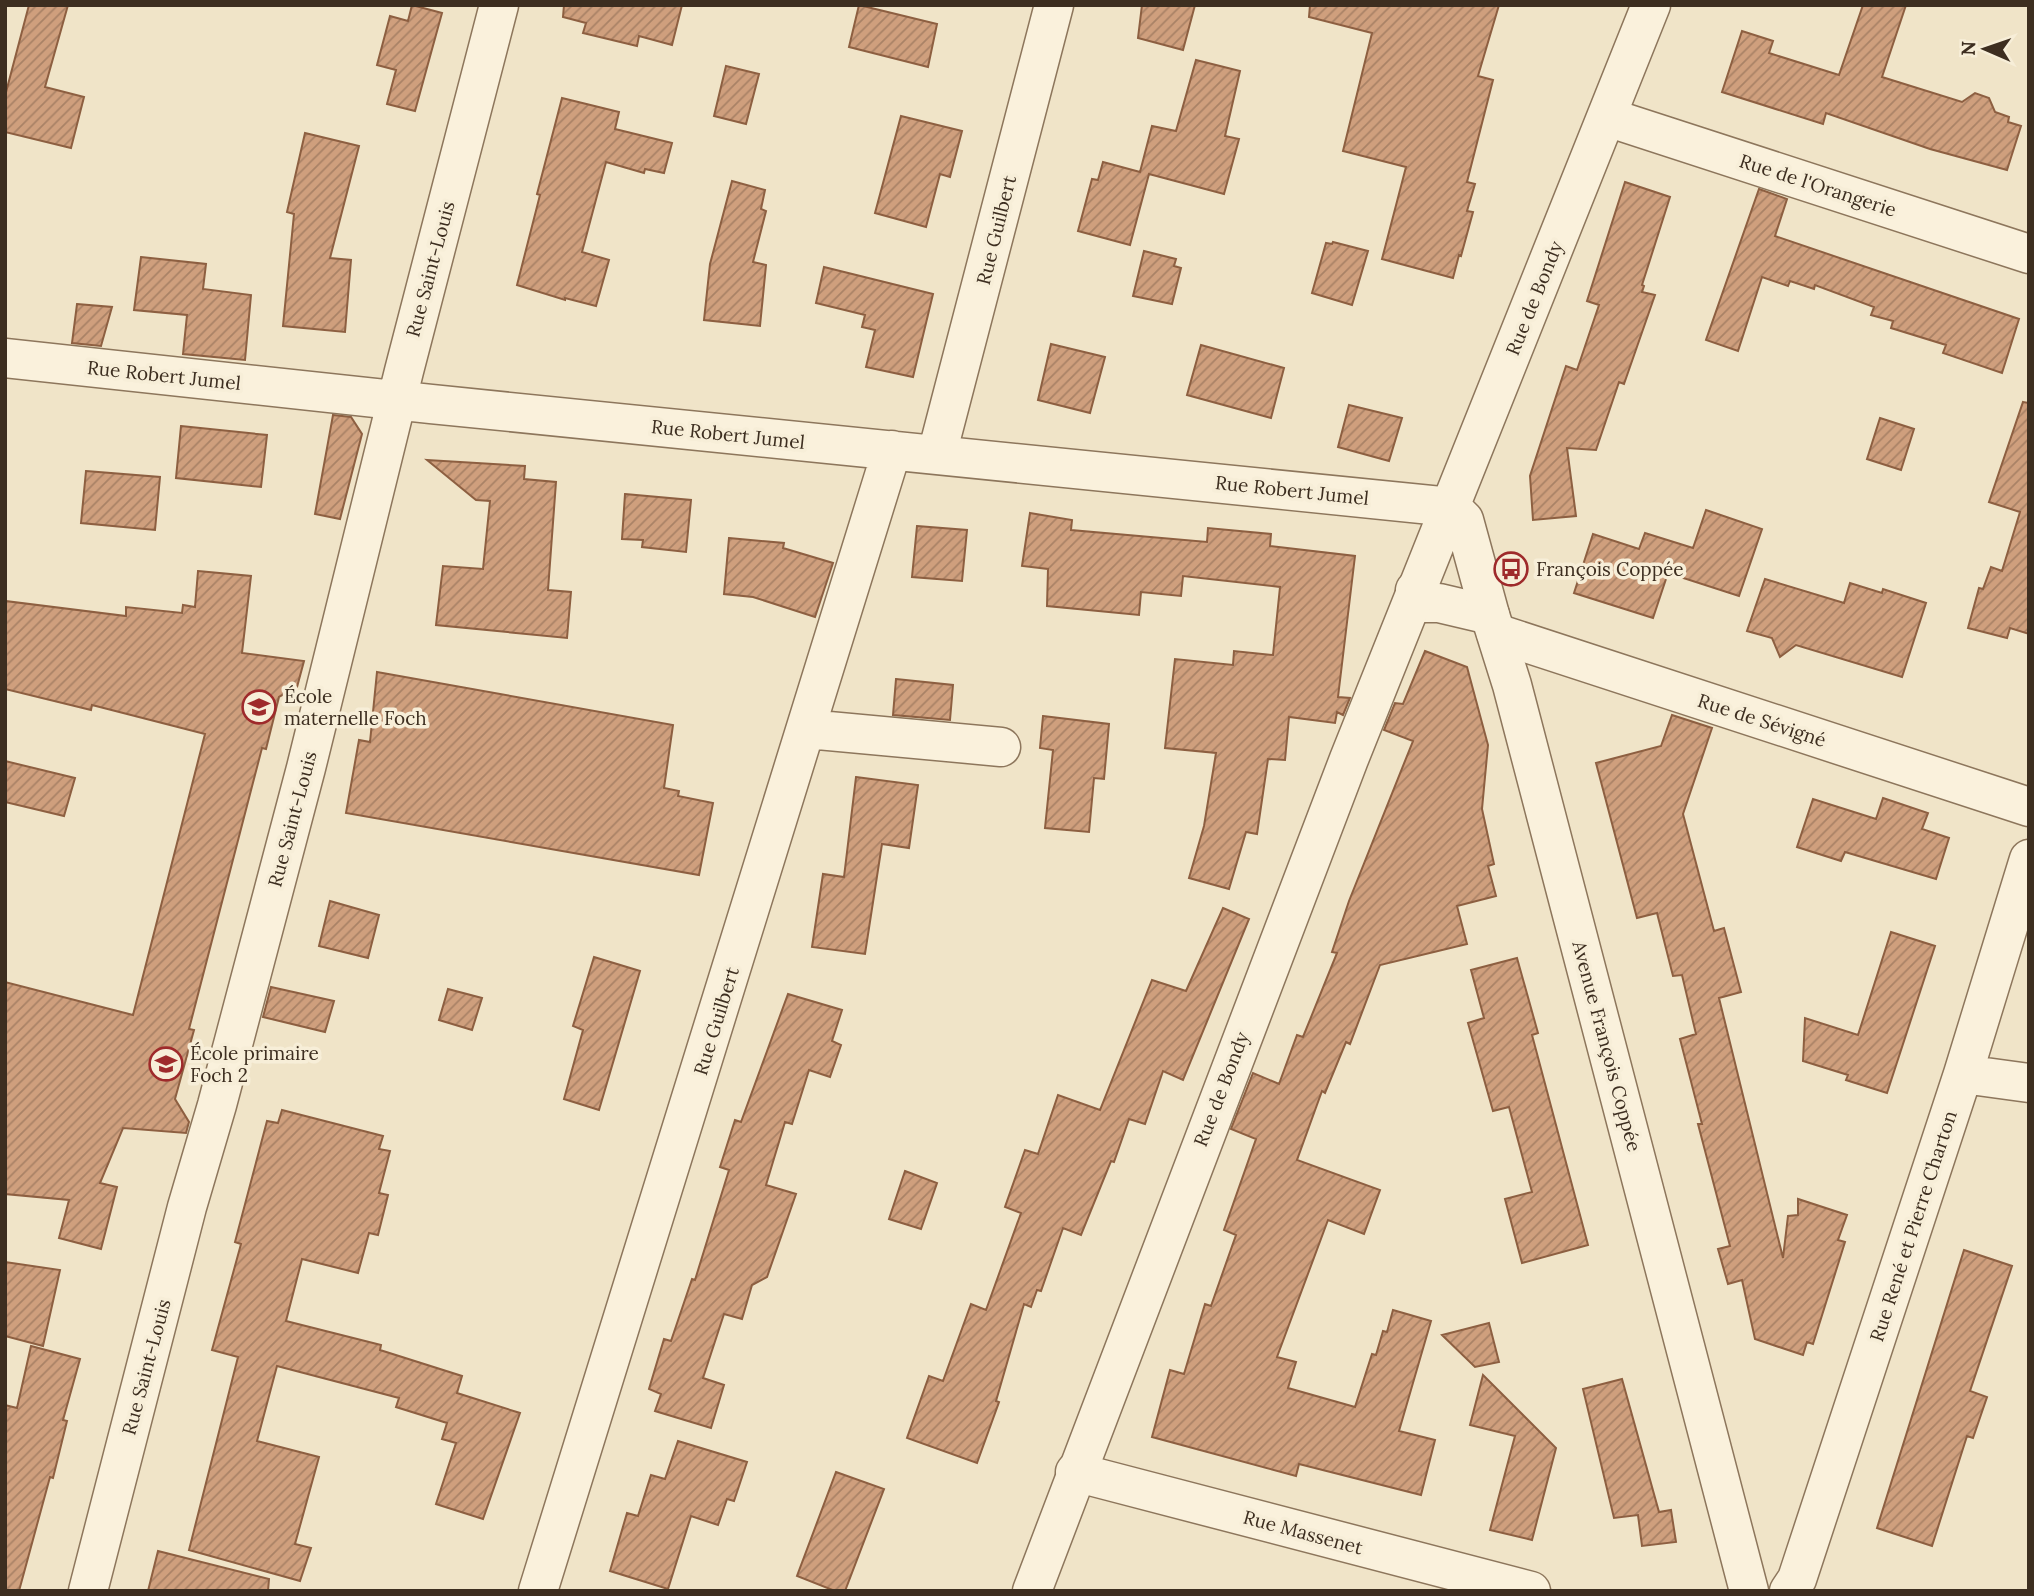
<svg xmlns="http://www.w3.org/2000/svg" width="2034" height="1596" font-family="Lora,serif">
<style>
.building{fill:url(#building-hatch);stroke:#8d5f41;stroke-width:2}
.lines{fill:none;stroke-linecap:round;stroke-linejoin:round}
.minor-casing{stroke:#8d765c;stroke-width:41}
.tertiary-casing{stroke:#8d765c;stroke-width:41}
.minor{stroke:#faf1dc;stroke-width:38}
.tertiary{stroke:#faf1dc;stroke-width:38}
.labels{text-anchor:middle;stroke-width:7;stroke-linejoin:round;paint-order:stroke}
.street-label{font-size:19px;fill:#3d2e20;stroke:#f7eed8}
.poi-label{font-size:19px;fill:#3d2e20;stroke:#f7eed8;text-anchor:start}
</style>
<defs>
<pattern id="building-hatch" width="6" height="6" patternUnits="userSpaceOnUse" patternTransform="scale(1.75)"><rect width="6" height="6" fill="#cf9f7d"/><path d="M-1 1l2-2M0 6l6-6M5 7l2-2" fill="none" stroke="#a98266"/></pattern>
</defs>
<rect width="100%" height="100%" fill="#f0e4c8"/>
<path class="building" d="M29,5H68L45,87L84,97L71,148L5,132V96Z
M412,5L442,13L415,111L387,104L396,70L377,65L390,16L408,21Z
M564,5H682L672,45L639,36L637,46L583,33L586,23L563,17Z
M859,5L937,24L928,67L849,47Z
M1142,5H1195L1183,50L1138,38Z
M1310,5H1499L1478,76L1493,80L1467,182L1475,184L1467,211L1473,212L1461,256L1459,255L1453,278L1382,259L1406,167L1343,151L1372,33L1309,17Z
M1863,5H1906L1882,77L1962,102L1975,93L1989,98L1995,112L2009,117L2008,122L2021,126L2007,170L1930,149L1826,113L1823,124L1722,92L1742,31L1773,41L1769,53L1839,75Z
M1196,60L1240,71L1225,136L1239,139L1224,194L1149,174L1130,245L1078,231L1092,179L1098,180L1103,162L1140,172L1152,126L1176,131Z
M726,66L759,74L746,124L714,116Z
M562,98L619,112L615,129L672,143L664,173L645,169L644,173L606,162L582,252L609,260L596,306L565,298V300L517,285L540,195L537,194Z
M901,116L962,131L950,177L940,174L926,227L875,213Z
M305,133L359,146L330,258L351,260L345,332L283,326L294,214L287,212Z
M732,181L765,190L761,209L766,211L753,262L766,265L760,326L704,320L710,264Z
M1625,182L1670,197L1642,285L1644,286L1642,292L1655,295L1624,384L1619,382L1596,450L1567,448L1576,516L1533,520L1530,476L1566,366L1577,370L1599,305L1587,301Z
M1759,189L1787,199L1775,236L2019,319L2002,373L1943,353L1946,345L1891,328L1893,321L1871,315L1874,307L1815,285L1814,289L1790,281L1788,286L1762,277L1738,351L1706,340Z
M1333,242L1368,251L1352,305L1312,293L1326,243L1332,244Z
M1144,251L1176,259L1174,266L1181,268L1172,304L1133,296Z
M141,257L206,264L203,289L251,295L245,360L183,354L187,315L134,310Z
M824,267L933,294L913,377L866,367L875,330L862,327L865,315L816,303Z
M77,304L112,307L101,346L72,343Z
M1051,344L1105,357L1090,413L1038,400Z
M1201,345L1284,368L1271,418L1187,395Z
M2023,402L2029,403V634L2010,628L2007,638L1968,628L1979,588L1983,589L1991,567L2002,571L2020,512L1989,502Z
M1349,405L1402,418L1389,461L1338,447Z
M333,415L351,417L362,434L340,519L315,514Z
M1880,418L1914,429L1901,470L1867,459Z
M181,426L267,435L261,487L176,478Z
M427,460L525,466L524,479L556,482L548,590L571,592L567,638L436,625L443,566L483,569L490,501L476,500Z
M86,471L160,477L155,530L81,523Z
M625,494L691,500L686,552L642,547L643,540L622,539Z
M1706,510L1762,529L1739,596L1668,573L1653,618L1574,593L1593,534L1639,549L1645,533L1693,548Z
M1030,513L1072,520L1071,530L1207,542L1208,528L1271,534L1270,546L1355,556L1338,697L1350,698L1343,715L1337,712L1335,723L1289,717L1285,760L1268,759L1257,834L1246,832L1229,889L1189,878L1204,826L1216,753L1165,748L1175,659L1233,665L1234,651L1273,655L1280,587L1183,576L1181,596L1141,592L1139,615L1047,606L1048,569L1022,566Z
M917,526L967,530L962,581L912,577Z
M729,538L784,543L783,548L833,563L815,617L753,597L724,594Z
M198,571L251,576L242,653L304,661L297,687L279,697L266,749L262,748L189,1029L194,1030L175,1099L189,1122L186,1133L123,1128L100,1183L117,1187L101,1249L59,1238L69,1200L5,1194V982L133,1015L205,734L92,705L91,710L5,689V601L126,616V607L182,613L183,605L195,607Z
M1765,579L1844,603L1850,583L1882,593L1883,589L1926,603L1902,677L1796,645L1780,657L1772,638L1747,631Z
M1425,651L1467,667L1488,745L1482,809L1494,864L1488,866L1496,896L1457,906L1467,944L1380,965L1350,1044L1346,1042L1325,1093L1322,1091L1297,1160L1380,1190L1364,1234L1328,1220L1277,1357L1296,1362L1288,1388L1355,1407L1372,1354L1376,1355L1383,1331L1387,1332L1393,1310L1431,1321L1399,1431L1435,1440L1421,1495L1299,1464L1296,1476L1152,1437L1170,1370L1184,1374L1205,1304L1211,1306L1236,1235L1224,1230L1256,1139L1231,1129L1253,1073L1279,1084L1297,1035L1303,1037L1337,953L1332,952L1349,901L1413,741L1384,730L1395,703L1403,704Z
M377,672L673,725L664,788L679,791L678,796L713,803L699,875L346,813L359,740L370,742Z
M896,679L953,685L950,720L893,715Z
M1672,715L1712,728L1683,814L1714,931L1724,928L1741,992L1719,998L1783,1258L1788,1216L1798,1215V1199L1847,1215L1838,1240L1845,1242L1813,1344L1807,1342L1803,1355L1755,1339L1742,1280L1728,1284L1718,1249L1730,1246L1698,1124H1702L1680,1039L1696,1034L1682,975L1673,976L1657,913L1637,918L1596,763L1661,746Z
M1043,716L1109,724L1104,779L1094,778L1089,832L1045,828L1053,750L1040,748Z
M5,761L75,778L64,816L5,802Z
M856,777L918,785L909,848L882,844L865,954L812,947L823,874L844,877Z
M1883,798L1928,813L1922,829L1949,838L1936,879L1845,852L1841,861L1797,847L1813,799L1876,819Z
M330,901L379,915L368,958L319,946Z
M1223,908L1249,919L1183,1080L1163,1071L1145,1124L1129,1119L1114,1162L1111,1161L1081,1235L1063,1228L1041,1291L1037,1290L1031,1307L1024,1304L996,1401L999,1402L977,1463L907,1438L929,1376L943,1381L971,1304L986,1310L1021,1213L1005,1207L1025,1150L1038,1154L1058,1095L1100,1110L1152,980L1186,991Z
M1891,932L1935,946L1887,1093L1846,1080L1848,1075L1803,1061L1805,1018L1858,1035Z
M594,957L640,971L599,1110L564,1099L583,1030L573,1026Z
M1517,958L1538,1033L1532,1035L1588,1245L1522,1263L1505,1199L1532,1192L1509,1107L1493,1111L1468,1023L1484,1018L1471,970Z
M271,987L334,1001L325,1032L263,1017Z
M448,989L482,998L472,1030L439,1020Z
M788,994L842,1010L832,1041L841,1045L830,1077L809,1070L792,1124L785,1122L766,1185L796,1194L767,1277L752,1285L742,1319L724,1314L703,1378L724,1385L711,1428L655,1411L661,1394L649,1389L664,1339L671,1341L692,1279L695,1280L729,1170L720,1167L735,1120L741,1122Z
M282,1110L383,1136L379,1149L390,1151L379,1193L388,1195L378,1235L369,1233L358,1273L302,1259L286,1321L381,1345L380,1350L462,1376L457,1393L520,1413L483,1519L436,1504L456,1443L442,1439L447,1423L396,1407L399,1398L277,1366L257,1441L319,1457L295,1544L311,1548L300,1581L189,1550L238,1357L212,1350L241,1244L235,1242L267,1121L278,1123Z
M905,1171L937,1183L921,1229L889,1219Z
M1964,1250L2012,1266L1970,1391L1987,1397L1973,1438L1967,1436L1932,1546L1877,1528Z
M5,1262L60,1270L43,1346L5,1336Z
M1489,1323L1499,1362L1475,1367L1442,1335Z
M31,1346L80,1359L63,1420L67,1421L53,1478L50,1477L19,1591H5V1405L17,1408Z
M1483,1375L1556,1448L1532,1540L1490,1530L1515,1436L1470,1425Z
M1622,1379L1659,1512L1671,1510L1676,1542L1642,1546L1638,1515L1614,1518L1583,1389Z
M678,1441L747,1462L734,1501L727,1499L718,1525L691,1516L668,1589L610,1571L627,1513L638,1516L651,1475L665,1479Z
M836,1472L884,1489L845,1591H835L797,1576Z
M158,1551L269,1579L268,1591H148Z"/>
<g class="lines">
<defs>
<path id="minor" d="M1607,117L2029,254
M5,358L431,404L1451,507
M937,454L1054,5
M1415,590L1417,603H1439L1490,615
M1496,633L2029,807
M807,729L1001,747
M1963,1074L2029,1083
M1075,1472L1531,1591
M88,1591L187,1207L217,1105L306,768L404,371L499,5
M538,1591L892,450
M1789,1591L1797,1579L1963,1074L2029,859"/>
<path id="tertiary" d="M1451,507L1464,520L1490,615L1512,685L1749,1591
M1032,1591L1349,759L1651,5"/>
</defs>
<use href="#minor" class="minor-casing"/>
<use href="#tertiary" class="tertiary-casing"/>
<use href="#minor" class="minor"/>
<use href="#tertiary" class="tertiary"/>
</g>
<defs>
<symbol id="bus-ring" viewBox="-11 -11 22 22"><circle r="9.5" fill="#f7eed8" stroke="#9e2a2b" stroke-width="1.5"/><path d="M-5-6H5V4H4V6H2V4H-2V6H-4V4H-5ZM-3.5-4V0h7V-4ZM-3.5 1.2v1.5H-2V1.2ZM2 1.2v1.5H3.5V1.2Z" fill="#9e2a2b"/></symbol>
<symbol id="school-ring" viewBox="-11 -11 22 22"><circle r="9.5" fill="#f7eed8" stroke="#9e2a2b" stroke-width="1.5"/><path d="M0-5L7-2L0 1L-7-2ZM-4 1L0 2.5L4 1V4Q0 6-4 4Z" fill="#9e2a2b"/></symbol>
</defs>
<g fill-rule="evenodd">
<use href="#bus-ring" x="1492" y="550" width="38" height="38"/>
<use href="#school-ring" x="240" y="688" width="38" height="38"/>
<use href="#school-ring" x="147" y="1045" width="38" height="38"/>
</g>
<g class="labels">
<g class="street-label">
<text transform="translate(1818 185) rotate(18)" y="7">Rue de l'Orangerie</text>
<text transform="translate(996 230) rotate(-76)" y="7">Rue Guilbert</text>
<text transform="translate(430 269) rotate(-75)" y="7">Rue Saint-Louis</text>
<text transform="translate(1534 298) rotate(-68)" y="7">Rue de Bondy</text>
<text transform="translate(164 375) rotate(6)" y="7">Rue Robert Jumel</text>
<text transform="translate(728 434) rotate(6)" y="7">Rue Robert Jumel</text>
<text transform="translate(1292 490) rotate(6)" y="7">Rue Robert Jumel</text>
<text transform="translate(1762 720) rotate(18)" y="7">Rue de Sévigné</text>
<text transform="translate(292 819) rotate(-75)" y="7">Rue Saint-Louis</text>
<text transform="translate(716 1021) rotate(-73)" y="7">Rue Guilbert</text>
<text transform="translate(1607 1046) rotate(75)" y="7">Avenue François Coppée</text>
<text transform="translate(1221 1089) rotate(-69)" y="7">Rue de Bondy</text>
<text transform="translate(1913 1226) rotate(-72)" y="7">Rue René et Pierre Charton</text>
<text transform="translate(146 1367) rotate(-75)" y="7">Rue Saint-Louis</text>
<text transform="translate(1303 1532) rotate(15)" y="7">Rue Massenet</text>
</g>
<g class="poi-label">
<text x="1536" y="576">François Coppée</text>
<text x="284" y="703">École<tspan x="284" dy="22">maternelle Foch</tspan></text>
<text x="190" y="1060">École primaire<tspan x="190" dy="22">Foch 2</tspan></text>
</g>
</g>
<rect width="2034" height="1596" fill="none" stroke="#3d2e20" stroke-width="14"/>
<g transform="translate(1985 49) rotate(272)" stroke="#f7eed8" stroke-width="5" paint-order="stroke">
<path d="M0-5L12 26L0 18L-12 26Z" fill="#3d2e20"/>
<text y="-10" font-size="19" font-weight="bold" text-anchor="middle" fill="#3d2e20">N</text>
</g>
</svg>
